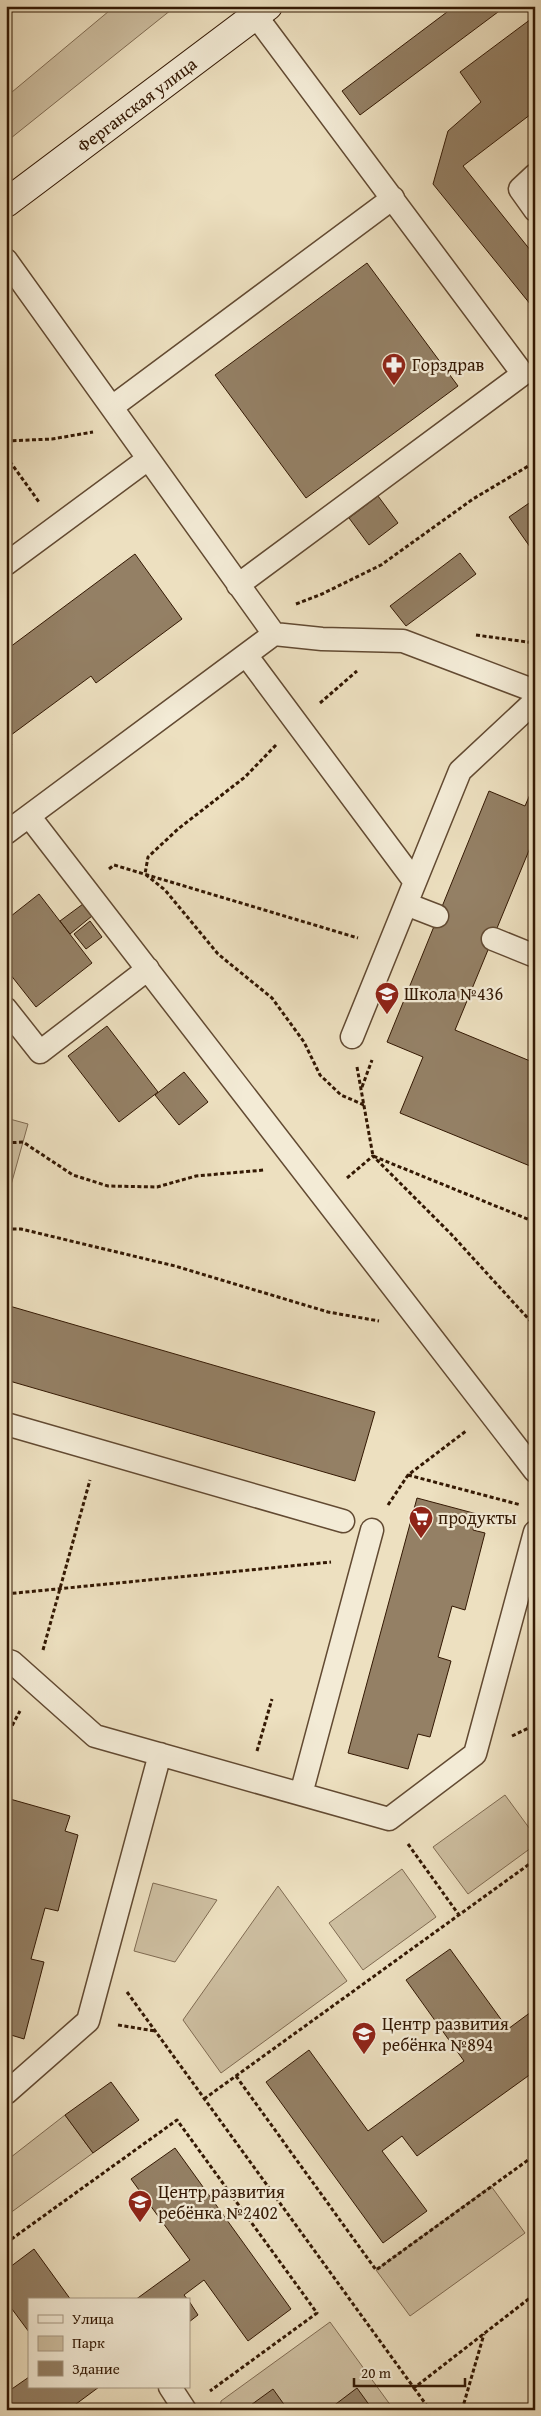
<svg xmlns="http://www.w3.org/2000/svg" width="541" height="2416" font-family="'Gentium Book Plus',serif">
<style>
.green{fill:#cdbea0;stroke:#806b52}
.building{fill:#948065;stroke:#331803}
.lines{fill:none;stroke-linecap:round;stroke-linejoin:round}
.lane-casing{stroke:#624a32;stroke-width:25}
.secondary-casing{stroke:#331803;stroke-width:30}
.path{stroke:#331803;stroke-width:3;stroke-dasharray:4 2.5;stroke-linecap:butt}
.lane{stroke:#f3ebd6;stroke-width:22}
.secondary{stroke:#f3ebd6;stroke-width:28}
.labels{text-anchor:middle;stroke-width:4.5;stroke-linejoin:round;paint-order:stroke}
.street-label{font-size:18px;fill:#331803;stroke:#f3ebd6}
.poi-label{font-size:18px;fill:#331803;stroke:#f3ebd6;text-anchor:start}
</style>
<rect width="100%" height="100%" fill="#ede0c0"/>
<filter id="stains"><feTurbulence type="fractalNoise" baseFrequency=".004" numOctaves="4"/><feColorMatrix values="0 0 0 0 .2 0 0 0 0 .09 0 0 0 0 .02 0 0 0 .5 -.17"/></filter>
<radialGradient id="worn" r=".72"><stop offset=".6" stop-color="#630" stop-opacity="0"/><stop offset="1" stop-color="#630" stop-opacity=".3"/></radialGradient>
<path class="green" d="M115,6H176L6,142V97Z
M6,1118L28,1124L6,1203Z
M505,1795L535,1836V1845L468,1894L433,1847Z
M402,1869L436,1917L363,1970L329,1923Z
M153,1883L217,1900L175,1962L134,1951Z
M278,1886L347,1981L221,2073L183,2020Z
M65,2115L93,2153L6,2216V2161Z
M491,2186L525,2233L410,2316L376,2270Z
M330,2322L394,2410H220L221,2401Z"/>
<path class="building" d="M6,6H20L6,17Z
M455,6H506L360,115L342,91Z
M535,16V111L463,166L535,256V310L433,184L448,131L481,102L460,72Z
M367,263L458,386L306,498L215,375Z
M378,496L398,523L369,545L349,518Z
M535,499V554L509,517Z
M460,553L476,574L406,626L390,606Z
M135,554L182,619L96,683L91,676L7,738L12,745L6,750V650Z
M535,783V849L530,848L455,1030L535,1063V1168L400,1113L423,1057L387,1042L489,791L525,806Z
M39,894L92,963L36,1007L6,969V920Z
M83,904L92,916L70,934L60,921Z
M90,921L102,937L86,949L74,934Z
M107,1026L158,1092L119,1122L68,1056Z
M184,1072L208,1102L179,1125L155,1095Z
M6,1305L375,1412L355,1481L6,1380Z
M417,1498L477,1514L473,1530L485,1533L465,1610L452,1606L438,1657L451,1661L430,1737L418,1734L408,1769L348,1753Z
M10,1799L70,1816L65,1831L78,1835L58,1911L45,1908L31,1959L44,1962L24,2039L11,2035L6,2051V1813Z
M450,1949L508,2029L535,2009V2071L417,2156L402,2136L382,2151L427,2211L383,2243L266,2082L309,2050L368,2131L464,2061L406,1980Z
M111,2082L139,2120L93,2153L65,2115Z
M175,2148L291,2309L248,2341L204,2280L184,2295L188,2300H135L190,2260L131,2179Z
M34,2249L71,2300H29V2332L6,2301V2270Z
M189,2301L198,2315L189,2322Z
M29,2377V2387H99L68,2410H6V2393Z
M357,2388L370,2406L365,2410H328Z
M273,2389L288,2410H244Z"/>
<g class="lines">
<defs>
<path id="lane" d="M535,175L520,189L535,210
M6,260L274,634L6,833
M112,407L393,198
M6,564L148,459
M238,585L523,374L256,16
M274,634L322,639L403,641L535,691
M246,655L415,882
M29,816L535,1471
M406,904L437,916
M493,939L535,956
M6,1009L40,1052L148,969
M352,1037L460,771L535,701
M6,1424L343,1521
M6,1660L12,1662L95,1736L389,1819L475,1754L535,1532
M301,1794L372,1530
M6,2093L88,2021L160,1754
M170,2387L185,2410"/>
<path id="secondary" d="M6,203L268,6"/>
</defs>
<use href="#lane" class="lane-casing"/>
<use href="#secondary" class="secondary-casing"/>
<path class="path" d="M6,441L52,439L93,432
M6,456L39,502
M296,604L322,594L381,565L473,499L535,462
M476,635L535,643
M320,703L357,671
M276,745L245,777L178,829L148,857L145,874L165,890L218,954L272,998L304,1042L320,1075L341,1095L364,1105
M109,869L114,865L358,938
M357,1067L373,1156L535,1222
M362,1087L372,1060
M6,1143L23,1142L73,1175L108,1186L157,1187L196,1176L264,1170
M347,1178L373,1156L451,1234L535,1326
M6,1229H21L175,1266L328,1312L379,1321
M408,1475L521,1505
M388,1505L408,1475L466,1431
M6,1594L331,1562
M43,1650L90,1480
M512,1736L535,1725
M6,1737L20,1711
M257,1751L272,1699
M408,1844L459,1915
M127,1992L414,2388L535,2294
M118,2025L155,2031
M236,2076L376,2270L535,2155
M204,2099L535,1860
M6,2243L177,2120L317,2313L210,2391
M414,2388L430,2410
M462,2410L484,2334"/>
<use href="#lane" class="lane"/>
<use href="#secondary" class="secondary"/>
</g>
<defs>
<symbol id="pharmacy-pin" viewBox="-11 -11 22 30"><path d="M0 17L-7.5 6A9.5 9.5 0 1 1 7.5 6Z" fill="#8f2418" stroke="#f3ebd6"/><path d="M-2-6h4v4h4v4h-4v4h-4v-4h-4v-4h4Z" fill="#fff"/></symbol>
<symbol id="school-pin" viewBox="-11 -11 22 30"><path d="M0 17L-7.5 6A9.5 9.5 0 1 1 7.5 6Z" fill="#8f2418" stroke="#f3ebd6"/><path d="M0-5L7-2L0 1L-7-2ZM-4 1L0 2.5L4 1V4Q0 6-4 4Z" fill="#fff"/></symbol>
<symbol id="supermarket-pin" viewBox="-11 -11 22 30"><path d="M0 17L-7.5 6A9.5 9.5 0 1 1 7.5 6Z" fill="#8f2418" stroke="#f3ebd6"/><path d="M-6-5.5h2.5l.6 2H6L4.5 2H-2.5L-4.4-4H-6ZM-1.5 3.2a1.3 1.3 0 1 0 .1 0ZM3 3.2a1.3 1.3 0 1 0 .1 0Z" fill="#fff"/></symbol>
</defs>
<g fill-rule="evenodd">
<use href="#pharmacy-pin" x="380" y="351" width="28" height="38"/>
<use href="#school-pin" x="373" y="980" width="28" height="38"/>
<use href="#supermarket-pin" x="407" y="1504" width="28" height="38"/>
<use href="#school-pin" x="350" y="2020" width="28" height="38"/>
<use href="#school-pin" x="126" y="2188" width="28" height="38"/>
</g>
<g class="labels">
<g class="street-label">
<text transform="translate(137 105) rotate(-37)" y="6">Ферганская улица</text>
</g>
<g class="poi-label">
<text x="412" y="371">Горздрав</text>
<text x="404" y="1000">Школа №436</text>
<text x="438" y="1524">продукты</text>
<text x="382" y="2030">Центр развития<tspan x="382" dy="21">ребёнка №894</tspan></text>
<text x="158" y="2198">Центр развития<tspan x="158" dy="21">ребёнка №2402</tspan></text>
</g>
</g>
<rect width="541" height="2416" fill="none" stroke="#ede0c0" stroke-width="25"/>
<rect x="8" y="8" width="526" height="2401" fill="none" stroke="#331803" stroke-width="2.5"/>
<rect x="12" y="12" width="516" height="2391" fill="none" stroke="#331803"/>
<rect x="28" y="2298" width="162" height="90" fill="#f3ebd6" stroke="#a69782"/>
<rect x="38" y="2315" width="25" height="8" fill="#f3ebd6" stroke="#a69782"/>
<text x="72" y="2324" font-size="15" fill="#331803">Улица</text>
<rect x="38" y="2336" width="25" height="15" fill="#cdbea0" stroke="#a69782"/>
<text x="72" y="2348" font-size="15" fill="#331803">Парк</text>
<rect x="38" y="2361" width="25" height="15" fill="#948065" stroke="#a69782"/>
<text x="72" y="2374" font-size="15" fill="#331803">Здание</text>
<path d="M354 2378v8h111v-8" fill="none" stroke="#331803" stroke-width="2.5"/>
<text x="361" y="2378" font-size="15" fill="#331803" stroke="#f3ebd6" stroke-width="4" paint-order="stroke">20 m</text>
<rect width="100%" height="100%" filter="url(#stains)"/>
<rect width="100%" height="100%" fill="url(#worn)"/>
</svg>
